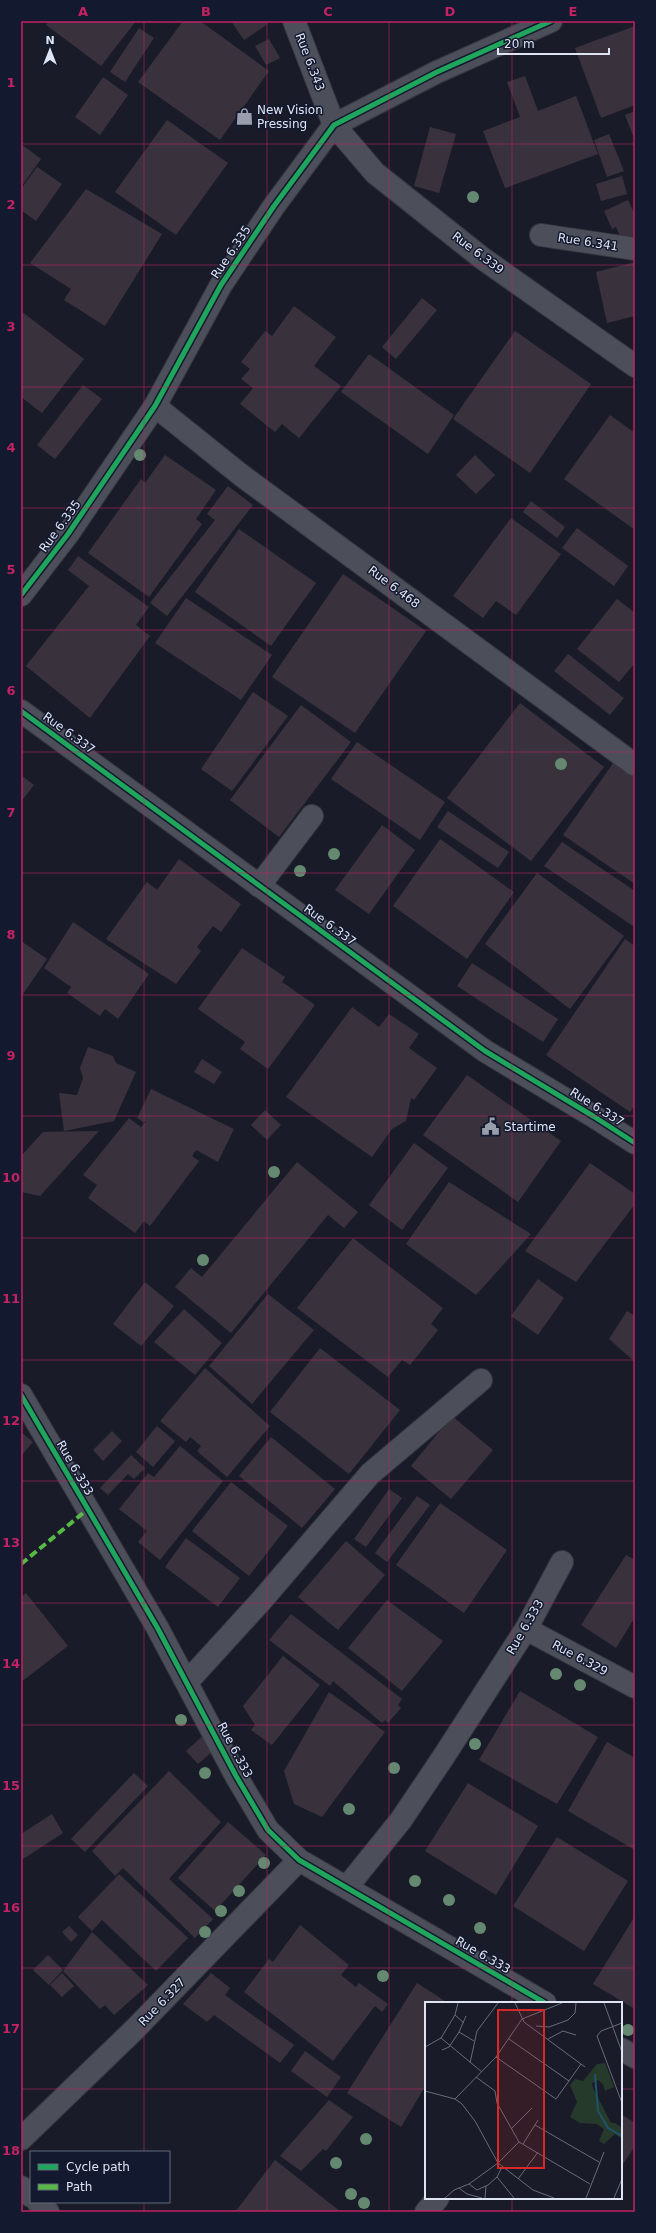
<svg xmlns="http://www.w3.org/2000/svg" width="656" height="2233" font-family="'DejaVu Sans',sans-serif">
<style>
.building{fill:#39323d}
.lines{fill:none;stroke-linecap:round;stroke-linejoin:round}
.minor-casing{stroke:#353841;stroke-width:24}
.tertiary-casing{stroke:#353841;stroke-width:24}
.minor{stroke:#4c4f59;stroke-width:22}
.tertiary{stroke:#4c4f59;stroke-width:22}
.quiet{stroke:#58b947;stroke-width:4;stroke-dasharray:8 4;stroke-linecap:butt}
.cycleway-casing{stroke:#13192e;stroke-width:8}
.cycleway{stroke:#20a55d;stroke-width:5}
.tree{fill:#648970}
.grid{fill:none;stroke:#c32263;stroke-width:1;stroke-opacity:0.55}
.labels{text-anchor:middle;stroke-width:3;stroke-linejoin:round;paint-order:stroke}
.street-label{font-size:12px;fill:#dfe4f3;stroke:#13192e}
.poi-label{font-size:12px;fill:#dfe4f3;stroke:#13192e;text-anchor:start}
.inset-river{fill:none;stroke:#1e546c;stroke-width:2}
.inset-road{fill:none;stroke:#686c79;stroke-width:1}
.view{fill:#d62828;fill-opacity:0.15;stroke:#d62828;stroke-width:2}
.inset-edge{fill:none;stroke:#dfe4f3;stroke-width:2}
.neatline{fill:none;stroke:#c32263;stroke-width:1.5}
.grid-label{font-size:13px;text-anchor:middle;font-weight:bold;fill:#c32263}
</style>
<rect width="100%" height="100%" fill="#191c28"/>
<path class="building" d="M49,21H136L101,66L46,25Z
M183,21H200L269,71L220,140L138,82Z
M231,21H265L268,24L244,40Z
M635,26V105L601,118L575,48Z
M139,28L154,38L125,82L110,72Z
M269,39L280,58L266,65L255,46Z
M525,76L538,111L576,96L598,154L505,188L483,131L520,117L507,82Z
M103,77L128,95L100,135L75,117Z
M635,111V141L625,115Z
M167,120L228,163L176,235L115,192Z
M430,127L456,134L439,193L414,186Z
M609,134L624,171L607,177L594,140Z
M21,144L41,159L21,187Z
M37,167L62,184L36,221L21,210V189Z
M622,176L627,194L601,201L596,184Z
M86,189L162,234L105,326L64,300L71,289L30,263Z
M628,200L635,215V238L620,236L616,227L612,229L604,211Z
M635,262V316L607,323L596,272Z
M422,298L437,310L396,359L382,347Z
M294,306L336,337L314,366L341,386L299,438L282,424L275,432L240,404L253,388L241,379L250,369L241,362L265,331L272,336Z
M21,311L84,359L42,413L21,397Z
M515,331L591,384L530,473L453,419Z
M369,354L454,415L428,454L341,392Z
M83,385L102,399L55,459L37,445Z
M610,415L635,433V530L564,479Z
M165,455L216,490L196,519L202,524L149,597L88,553L141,479L145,483Z
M475,455L495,475L476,494L456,475Z
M228,486L253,505L167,616L150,603L215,520L207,514Z
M531,501L565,527L557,538L523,512Z
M511,518L561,554L516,615L496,601L483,618L453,596Z
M577,528L628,566L614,586L562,548Z
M239,529L316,583L271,646L195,592Z
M78,556L149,607L136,625L150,636L90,718L26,666L89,586L68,570Z
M343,574L426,631L355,733L272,677Z
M186,598L272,655L241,700L155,643Z
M617,599L635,613V663L619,682L577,649Z
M568,654L624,698L610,715L554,671Z
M253,692L288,716L232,791L201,769Z
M520,703L604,767L531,861L447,798Z
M301,705L351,742L279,837L230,800Z
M357,742L445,802L420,840L331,779Z
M618,756L635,768V884L563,835Z
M21,775L34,785L21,802Z
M448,811L509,852L498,868L437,827Z
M382,825L415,850L369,914L335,890Z
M440,839L514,892L467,959L393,906Z
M562,842L635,891V922L633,926L544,866Z
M179,859L241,904L221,932L213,926L197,947L201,951L176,984L106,939L147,882L157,890Z
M537,873L624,936L570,1009L485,944Z
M73,922L149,974L118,1019L105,1009L100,1016L67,993L71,987L44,968Z
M625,939L635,946V1105L630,1112L546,1055Z
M21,941L47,959L21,997Z
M242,948L285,977L282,982L315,1005L268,1069L240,1049L245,1042L198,1009Z
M472,963L558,1019L543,1042L457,986Z
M352,1007L379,1027L389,1014L419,1034L409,1048L437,1068L414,1100L411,1098L406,1121L392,1129L372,1157L286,1097Z
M88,1047L113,1056L116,1063L136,1072L114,1121L64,1131L59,1093L77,1095L83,1078L80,1068Z
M202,1059L222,1072L214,1084L194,1072Z
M467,1075L561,1141L518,1202L423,1135Z
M151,1089L234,1129L218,1162L196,1150L192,1156L199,1161L150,1226L144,1221L135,1233L88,1198L97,1185L83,1175L129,1118L141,1127L146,1121L143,1122L137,1118Z
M265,1110L281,1125L267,1140L251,1125Z
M99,1131L40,1196L21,1192V1156L43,1132Z
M414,1143L448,1168L402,1230L369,1205Z
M297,1162L358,1212L344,1228L328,1215L231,1333L175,1287L191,1268L202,1277Z
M590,1163L635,1194V1204L576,1282L525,1251Z
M449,1182L531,1234L476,1295L406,1244Z
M353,1238L443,1308L431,1324L438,1330L410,1365L402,1360L388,1377L297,1308Z
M538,1279L564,1298L538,1335L511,1316Z
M145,1282L174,1306L141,1346L113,1324Z
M268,1294L314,1330L252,1404L209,1366Z
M184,1309L222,1343L195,1375L154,1342Z
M627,1311L635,1316V1362L609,1339Z
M320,1348L400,1410L349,1474L270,1412Z
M205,1368L270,1426L227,1477L197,1451L201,1446L190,1437L186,1442L160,1421Z
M452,1416L493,1450L451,1499L411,1466Z
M157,1426L175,1441L153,1467L136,1452Z
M112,1431L122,1441L103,1461L93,1450Z
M21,1432L33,1442L21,1456Z
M271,1437L335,1489L302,1528L239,1476Z
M180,1446L223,1481L160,1560L138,1542L147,1531L119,1509L148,1473L154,1477Z
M131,1455L145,1468L134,1479L128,1474L108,1495L100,1488Z
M231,1482L288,1526L249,1576L192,1531Z
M389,1489L402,1498L366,1547L354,1539Z
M417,1496L430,1505L387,1562L375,1553Z
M440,1503L507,1550L464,1613L396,1565Z
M186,1538L240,1578L218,1607L165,1567Z
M346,1541L385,1575L338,1630L298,1597Z
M626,1555L635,1560V1617L616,1648L581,1625Z
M26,1593L68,1646L21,1682V1597Z
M387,1600L443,1641L402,1691L348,1648Z
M291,1614L402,1699L398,1705L401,1708L388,1723L385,1720L382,1723L333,1681L330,1686L269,1640Z
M283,1656L320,1685L272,1745L251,1730L255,1725L243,1706Z
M520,1691L598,1737L557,1804L479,1760Z
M329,1692L385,1732L322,1817L294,1804L284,1771Z
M207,1732L220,1745L198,1764L186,1751Z
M607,1742L635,1758V1850L568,1811Z
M169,1771L221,1822L169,1879L213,1919L195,1938L123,1868L115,1876L92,1851Z
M134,1773L148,1786L85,1852L71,1839Z
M468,1783L538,1826L496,1895L425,1851Z
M52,1814L63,1833L23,1859L21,1855V1834Z
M228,1822L266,1855L215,1911L178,1878Z
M557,1837L628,1881L584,1951L513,1906Z
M119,1874L188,1938L156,1971L102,1920L92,1931L78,1917Z
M635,1916V2009L593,1984Z
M300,1925L349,1965L341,1975L356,1987L359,1983L388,2004L382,2012L375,2006L333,2061L244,1992L269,1959L273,1962Z
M69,1926L78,1935L71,1942L62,1932Z
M92,1932L148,1985L114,2015L105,2005L100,2009L63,1971Z
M48,1955L63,1970L49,1985L33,1970Z
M62,1973L74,1986L62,1997L50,1985Z
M211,1973L230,1988L225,1995L294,2045L280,2063L214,2015L207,2022L183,2004Z
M417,1983L448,2003H426V2085L401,2127L347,2093Z
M305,2051L341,2077L327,2097L291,2071Z
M329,2100L353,2117L326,2151L323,2149L301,2171L280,2156Z
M621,2114L635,2123V2146L621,2167Z
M275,2160L341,2212H235Z"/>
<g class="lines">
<defs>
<path id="minor" d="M551,21L437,72L334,125L375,173L482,258L635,366
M541,235L635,249
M155,406L241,475L635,765
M21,711L485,1051L593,1116L635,1143
M259,886L312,816
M21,1395L157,1627L236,1776L268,1830L299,1860L545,2003
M526,1629L635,1687
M188,1681L261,1601L370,1474L481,1380
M347,1887L401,1820L444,1756L526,1629L562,1562
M621,2049L635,2057
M21,2139L135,2029L299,1860
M426,2212L438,2198"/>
<path id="tertiary" d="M21,595L68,534L155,406L221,285L274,206L334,125L294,21
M21,2187L31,2196
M38,2202L48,2212"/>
</defs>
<use href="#minor" class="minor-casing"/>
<use href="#tertiary" class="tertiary-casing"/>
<use href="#minor" class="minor"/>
<use href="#tertiary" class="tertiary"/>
<path class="quiet" d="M21,1564L88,1509"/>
<defs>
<path id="cycleway" d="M21,595L68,534L155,406L221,285L274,206L334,125L437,72L551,21
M21,711L485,1051L593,1116L635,1143
M21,1395L157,1627L236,1776L268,1830L299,1860L545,2003"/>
</defs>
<use href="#cycleway" class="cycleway-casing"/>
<use href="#cycleway" class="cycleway"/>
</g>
<g class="tree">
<circle cx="473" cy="197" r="6"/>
<circle cx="140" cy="455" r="6"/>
<circle cx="561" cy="764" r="6"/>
<circle cx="334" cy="854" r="6"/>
<circle cx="300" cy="871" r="6"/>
<circle cx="274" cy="1172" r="6"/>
<circle cx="203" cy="1260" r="6"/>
<circle cx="556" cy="1674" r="6"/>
<circle cx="580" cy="1685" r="6"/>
<circle cx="181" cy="1720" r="6"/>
<circle cx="475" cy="1744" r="6"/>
<circle cx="394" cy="1768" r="6"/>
<circle cx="205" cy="1773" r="6"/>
<circle cx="349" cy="1809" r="6"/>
<circle cx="264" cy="1863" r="6"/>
<circle cx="415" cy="1881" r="6"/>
<circle cx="239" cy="1891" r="6"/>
<circle cx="449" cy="1900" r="6"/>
<circle cx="221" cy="1911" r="6"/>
<circle cx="480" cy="1928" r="6"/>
<circle cx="205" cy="1932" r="6"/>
<circle cx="383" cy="1976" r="6"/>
<circle cx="628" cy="2030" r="6"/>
<circle cx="366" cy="2139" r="6"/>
<circle cx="336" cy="2163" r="6"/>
<circle cx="351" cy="2194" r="6"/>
<circle cx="364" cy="2203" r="6"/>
</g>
<path class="grid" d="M144,21V2152M267,21V2212M389,21V2212M512,21V2003M21,144H635M21,265H635M21,387H635M21,508H635M21,630H635M21,752H635M21,873H635M21,995H635M21,1116H635M21,1238H635M21,1360H635M21,1481H635M21,1603H635M21,1725H635M21,1846H635M21,1968H635M21,2089H426M621,2089H635M512,2198V2212M144,2202V2212"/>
<defs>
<symbol id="shop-bare" viewBox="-9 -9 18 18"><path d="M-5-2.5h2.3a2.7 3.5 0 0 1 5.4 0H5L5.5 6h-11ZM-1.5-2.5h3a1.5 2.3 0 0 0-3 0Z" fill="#9a9eac" stroke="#13192e" stroke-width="2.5" paint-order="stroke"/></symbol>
<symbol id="civic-bare" viewBox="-9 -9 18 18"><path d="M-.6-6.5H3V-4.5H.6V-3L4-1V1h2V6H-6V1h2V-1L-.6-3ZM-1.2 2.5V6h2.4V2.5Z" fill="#9a9eac" stroke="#13192e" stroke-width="2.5" paint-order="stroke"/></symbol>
</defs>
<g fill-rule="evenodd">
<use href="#shop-bare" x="232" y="104" width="25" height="25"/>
<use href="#civic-bare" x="478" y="1114" width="25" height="25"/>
</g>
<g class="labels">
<g class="street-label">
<text transform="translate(310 62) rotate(69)" y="4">Rue 6.343</text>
<text transform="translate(588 242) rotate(9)" y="4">Rue 6.341</text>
<text transform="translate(231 252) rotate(-56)" y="4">Rue 6.335</text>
<text transform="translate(478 253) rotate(37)" y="4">Rue 6.339</text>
<text transform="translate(60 526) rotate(-54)" y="4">Rue 6.335</text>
<text transform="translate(394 587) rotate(37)" y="4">Rue 6.468</text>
<text transform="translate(69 733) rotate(36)" y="4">Rue 6.337</text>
<text transform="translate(330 925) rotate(36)" y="4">Rue 6.337</text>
<text transform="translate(597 1107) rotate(32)" y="4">Rue 6.337</text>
<text transform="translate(75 1468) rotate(60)" y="4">Rue 6.333</text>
<text transform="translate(525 1627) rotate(-60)" y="4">Rue 6.333</text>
<text transform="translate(580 1658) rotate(28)" y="4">Rue 6.329</text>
<text transform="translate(235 1750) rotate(62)" y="4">Rue 6.333</text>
<text transform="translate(483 1955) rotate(30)" y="4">Rue 6.333</text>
<text transform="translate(162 2002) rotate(-46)" y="4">Rue 6.327</text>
</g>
<g class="poi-label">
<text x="257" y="114">New Vision<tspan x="257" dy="14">Pressing</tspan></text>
<text x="504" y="1131">Startime</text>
</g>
</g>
<g transform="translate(425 2002)">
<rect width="197" height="197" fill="#191c28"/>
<path d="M180,61L189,85L180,89L178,82L173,78L167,81L168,86L186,121H190L197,126V137L190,132L179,142L174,139L179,127L171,122L155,121L145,115L152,100L145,83L150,77L158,79L172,62Z" fill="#263a2b"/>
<path class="inset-river" d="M170,72L173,109L183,126L197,134"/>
<path class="inset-road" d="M90,1L99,20L160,65M179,1L197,50M30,13L39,21M197,21L176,29L172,34L197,101M111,24L124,25L143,18L150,11L151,1M34,30L49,39M16,36L30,13L33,1M84,37L144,79M123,37L138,29L151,33M0,45L16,36L57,70M17,48L24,45L34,30L41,14M71,55L131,97L156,62M45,61L52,29L73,1M51,75L70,89L72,101L94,140L165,182M0,89L30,97L37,102L50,119L73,161L108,188L129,196M30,97L71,55L97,17L137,1M110,123L174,160M86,127L107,106M98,142L113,118M72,175L89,196M93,177L113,150M44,182L73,161L94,140M34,186L42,192L57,196M20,196L29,188L44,182L52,188L63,183L72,175L77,165M60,196L61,184M161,196L179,150M189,196L197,177"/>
<path class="view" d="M73,8H119V166H73Z"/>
<rect width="197" height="197" class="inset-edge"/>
</g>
<rect width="656" height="2233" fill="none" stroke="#13192e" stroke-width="44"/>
<rect x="30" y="2151" width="140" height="52" fill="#13192e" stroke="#656a7d"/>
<rect x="38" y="2164" width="20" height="6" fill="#20a55d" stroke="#656a7d"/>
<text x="66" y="2171" font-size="12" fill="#dfe4f3">Cycle path</text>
<rect x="38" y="2184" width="20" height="6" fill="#58b947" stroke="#656a7d"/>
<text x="66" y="2191" font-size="12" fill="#dfe4f3">Path</text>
<g transform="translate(50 50)" stroke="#13192e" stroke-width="3" paint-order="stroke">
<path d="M0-3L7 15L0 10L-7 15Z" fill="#dfe4f3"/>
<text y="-6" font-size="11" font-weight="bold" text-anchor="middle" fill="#dfe4f3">N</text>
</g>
<path d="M498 48v6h111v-6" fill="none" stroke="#dfe4f3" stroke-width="2"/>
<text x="504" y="48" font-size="12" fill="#dfe4f3" stroke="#13192e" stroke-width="3" paint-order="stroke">20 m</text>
<rect x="22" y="22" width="612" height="2189" class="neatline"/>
<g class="grid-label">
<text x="83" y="16">A</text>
<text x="206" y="16">B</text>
<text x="328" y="16">C</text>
<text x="450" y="16">D</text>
<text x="573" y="16">E</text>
<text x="11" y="87">1</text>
<text x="11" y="209">2</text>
<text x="11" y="331">3</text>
<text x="11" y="452">4</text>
<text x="11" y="574">5</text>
<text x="11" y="695">6</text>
<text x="11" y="817">7</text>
<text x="11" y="939">8</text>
<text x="11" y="1060">9</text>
<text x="11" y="1182">10</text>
<text x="11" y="1303">11</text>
<text x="11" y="1425">12</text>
<text x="11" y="1547">13</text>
<text x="11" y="1668">14</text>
<text x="11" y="1790">15</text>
<text x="11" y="1912">16</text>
<text x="11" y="2033">17</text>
<text x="11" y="2155">18</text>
</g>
</svg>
